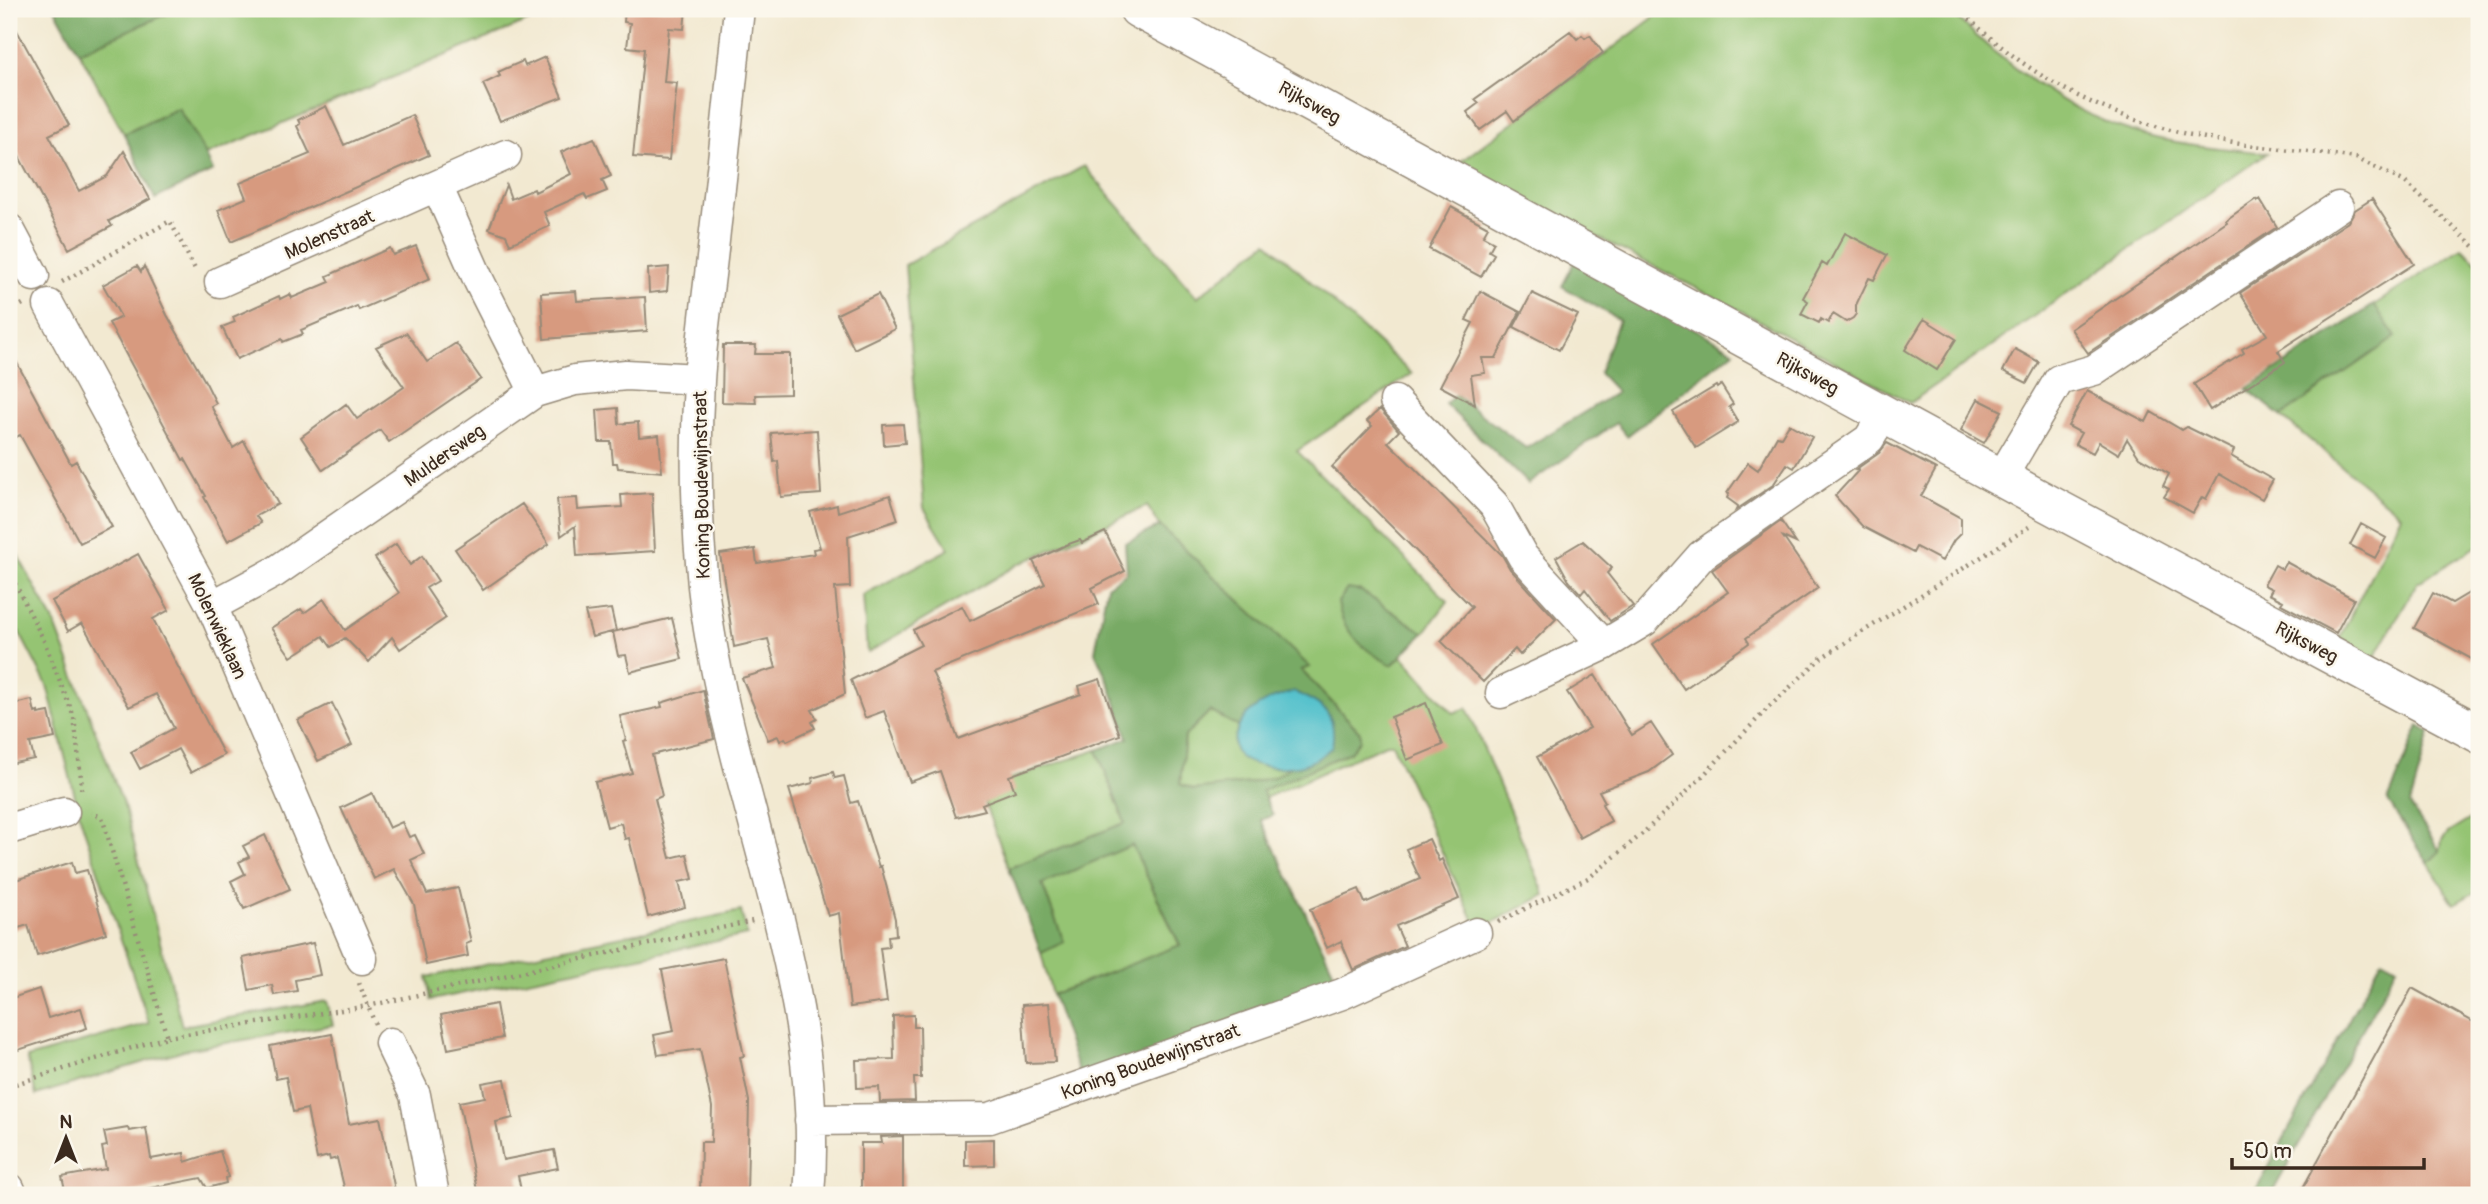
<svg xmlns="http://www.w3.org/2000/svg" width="2488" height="1204" font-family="Pangolin,sans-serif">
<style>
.green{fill:#95c473;stroke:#687748;stroke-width:2}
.forest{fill:#78aa65;stroke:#5a6a42;stroke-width:2;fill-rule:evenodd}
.water{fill:#54c1cc;stroke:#487675;stroke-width:2}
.building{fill:#d79a7f}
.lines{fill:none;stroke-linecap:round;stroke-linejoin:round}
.minor-casing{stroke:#968a78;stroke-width:33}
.major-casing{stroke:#968a78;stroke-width:40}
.path{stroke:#968a78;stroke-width:4.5;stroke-dasharray:2 5;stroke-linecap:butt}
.minor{stroke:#fff;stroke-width:30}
.major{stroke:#fff;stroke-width:37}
.labels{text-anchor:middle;stroke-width:5;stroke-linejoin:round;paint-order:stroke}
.street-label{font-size:19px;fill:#3b2a1e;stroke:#fbf7ec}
</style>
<rect width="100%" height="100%" fill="#fbf7ec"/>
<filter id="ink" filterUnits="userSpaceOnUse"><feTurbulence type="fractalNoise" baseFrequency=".0143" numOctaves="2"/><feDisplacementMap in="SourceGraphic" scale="14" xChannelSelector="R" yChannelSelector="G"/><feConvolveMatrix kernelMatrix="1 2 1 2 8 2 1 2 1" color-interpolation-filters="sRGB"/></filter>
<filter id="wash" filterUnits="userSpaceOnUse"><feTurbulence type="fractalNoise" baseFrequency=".00686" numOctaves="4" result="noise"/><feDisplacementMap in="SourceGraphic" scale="28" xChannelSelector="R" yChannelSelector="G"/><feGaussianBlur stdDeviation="1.57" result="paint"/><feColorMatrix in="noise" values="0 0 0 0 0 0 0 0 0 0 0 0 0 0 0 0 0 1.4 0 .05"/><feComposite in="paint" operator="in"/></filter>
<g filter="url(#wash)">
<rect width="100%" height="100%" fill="#f2e9d1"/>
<path class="green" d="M178,9H545L543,15L206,155L178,108L124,134L79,52Z
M1665,9H1949C1999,62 2072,117 2145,135C2184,146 2226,148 2267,153L1910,403L1743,312L1456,165Z
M1084,166L1197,297L1267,242L1412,374L1297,451L1448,601L1424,633L1361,591L1392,665L1402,656L1453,713L1467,708L1545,895L1478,930L1392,744H1386L1265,798L1261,790L1350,752L1360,732L1301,670L1309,667L1160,526L1147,506L1019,564L867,653L863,595L949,549L924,508L905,265Z
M2462,248L2479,264V545L2417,583L2373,660L2337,643L2401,515L2281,416L2395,337L2374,305Z
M9,539L54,622L125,809L182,1026L327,1001L333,1025L184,1050L36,1095L27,1058L149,1023L81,820L47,685L9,613Z
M1210,711L1239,725L1235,737L1265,766H1292L1274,777L1249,783L1194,790L1180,784L1185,736Z
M1097,750L1125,823L1009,868L979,789Z
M2479,806V890L2454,904L2428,863L2440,851L2442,840L2448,833L2472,818Z
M1132,844L1180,946L1052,995L1041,953L1064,942L1042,884Z
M741,911L747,935L431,1000L427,977Z"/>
<path class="forest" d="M55,9H178L79,52Z
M178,108L206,155L213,171L155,199L124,134Z
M1575,261L1734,351L1627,436L1616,423L1528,484L1445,404L1455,395L1526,448L1617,392L1599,373L1619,320L1562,286Z
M2374,305L2396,337L2281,416L2247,389Z
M1160,526L1310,667L1301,670L1360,732V740L1350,752L1262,791L1273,815L1261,820L1343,991L1080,1076L1052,995L1180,945L1132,845L1042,884L1064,942L1041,953L1009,868L1125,823L1097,750L1128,738L1110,685L1095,652L1107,586L1127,572L1125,543ZM1210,711L1306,764L1292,766L1274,777L1249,783L1194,790L1180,784L1185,736Z
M1347,589L1361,591L1424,633L1392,665C1366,652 1341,632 1338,602Z
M2419,726L2430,733L2410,805L2440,851L2428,863L2388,801Z
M2382,959L2397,967L2271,1195H2253Z"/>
<path class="water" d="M1294,692C1323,704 1338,713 1332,747C1324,754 1316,761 1305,764C1288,769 1243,770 1235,750C1233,745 1234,739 1236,734C1243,709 1271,697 1294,692Z"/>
<g id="blocks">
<path class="building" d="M625,9H686L684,29L669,28L664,82L677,83L669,160L633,157L644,49L627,47L630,23L624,22Z
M9,16L69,125L49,135L79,191L107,176L124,151L150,199L109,221L112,226L69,249L9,138Z
M1570,31L1577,39L1582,35L1585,38L1590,35L1603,53L1514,121L1507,111L1480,130L1467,112L1479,103L1475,99Z
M545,57L562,97L500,121L483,84L500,76L498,72L523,61L525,66Z
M326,106L344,145L412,115L429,155L231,242L218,210L246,198L240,183L310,154L297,126L300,124L298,120Z
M594,138L611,176L602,180L607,191L587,199L584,194L544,212L550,226L510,244L506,235L489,229L506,185L511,199L534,189L535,192L571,174L561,152Z
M2256,199L2257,201L2260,199L2277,227L2088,353L2071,329L2227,222L2226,220Z
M2372,199L2414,264L2278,351L2285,362L2210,410L2194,384L2244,353L2242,349L2267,335L2240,293L2348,222L2355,210Z
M1451,207L1488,227L1483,236L1494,242L1489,251L1494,254L1481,277L1429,249Z
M1845,233L1887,255L1874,280L1869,278L1856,305V314L1853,318L1846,322L1833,314L1828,323L1821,319L1819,323L1801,314L1808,301L1803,298L1822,263L1827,266Z
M416,246L430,279L359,310L357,306L301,330L303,334L283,342L282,339L237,359L222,327L235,322L233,317L279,296L280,299L290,294L292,298L330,282L327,276L390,248L393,255Z
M137,266L141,272L144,266L167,315L206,383L216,403L211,406L233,448L244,441L278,504L256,516L261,523L228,541L204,497L206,496L185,459L183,460L109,323L121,317L103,285Z
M669,267L667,291L649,293L648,269Z
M576,291L577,301L645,297L647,331L544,339L541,293Z
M1480,291L1520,312L1496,358H1482L1485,373L1471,375L1475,405L1440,386L1473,323L1466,320Z
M1532,293L1578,315L1559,350L1514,327Z
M878,294L895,329L854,349L837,314Z
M1924,319L1956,339L1937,370L1905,350Z
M407,333L427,362L456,343L481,379L389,442L380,430L323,470L301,437L346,404L357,419L404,387L376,347Z
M723,345H756L755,354H790V394L755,395L756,403L722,402Z
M9,348L71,464L76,461L112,527L80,543L20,435L9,440Z
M2015,349L2039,362L2027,383L2003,371Z
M1721,385L1733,404L1729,407L1738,422L1696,448L1673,412L1716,386L1717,388Z
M2087,391L2146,422L2151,412L2182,430L2187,427L2234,450L2231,456L2273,480L2262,499L2219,474L2206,499L2202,497L2193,513L2164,497L2169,489L2163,486L2169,474L2139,457L2127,439L2119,454L2099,442L2093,453L2075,444L2081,433L2068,426Z
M1978,399L2002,411L1984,443L1961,430Z
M618,408L619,424L638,422L639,437L659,435L662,472L618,468L617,463H613L611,442H599L597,410Z
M1380,409L1399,431L1388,442L1502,555L1510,569L1556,619L1520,655L1515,649L1483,682L1441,641L1472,607L1332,467L1372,426L1367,421Z
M903,424L905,443L884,445L883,425Z
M1789,424L1812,437L1794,468L1787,464L1773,485L1736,510L1738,506L1727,498L1729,494L1727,493L1748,463L1758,470L1777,436L1781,437Z
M817,430L821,494L781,497L778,461L774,462L771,433Z
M1887,443L1936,469L1921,496L1961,518V533L1954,540L1942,561L1916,547L1913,553L1863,527L1835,496L1858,471L1855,470L1879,453Z
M652,493L655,551L577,556L575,526L561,536L557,499L577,498L578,510L622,507L621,495Z
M890,495L898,520L848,536L850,587L835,588L845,694L812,710L817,719L812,722L815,728L787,741L785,738L780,741L778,736L768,740L742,678L776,668L768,639L734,647L720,554L755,549L757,563L814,554L813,549L820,548L810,512L837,505L838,512Z
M522,504L549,544L483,590L455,549Z
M1781,521L1796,543L1783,537L1818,588L1746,638L1749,643L1684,689L1653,644L1728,592L1712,570Z
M2361,524L2386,538L2375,558L2350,545Z
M1105,532L1125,571L1092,588L1099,604L932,672L942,694L958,739L1081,694L1079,686L1100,679L1120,735L1009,776L1015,791L982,804L985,810L956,817L940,771L910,782L884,711L865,718L851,680L921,645L913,630L962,606L970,621L1045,584L1033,561L1066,545L1080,540L1082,543Z
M1583,541L1612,568L1607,573L1633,606L1610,621L1585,589L1581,594L1569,581L1556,557Z
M396,544L410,565L422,556L438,581L426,588L446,618L400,649L392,637L369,662L345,638L331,647L323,636L291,657L271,628L301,609L304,613L324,599L345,630L399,593L375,558Z
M138,554L169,610L153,619L224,755L191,773L178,749L140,769L131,752L174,728L156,694L129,707L82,623L68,631L52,601Z
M2286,562L2354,599L2336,633L2281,604L2283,601L2269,594L2272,589L2264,585L2275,565L2282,569Z
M2479,587V663L2414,628L2433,593L2452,603Z
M611,609L616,631L592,637L585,612Z
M672,618L682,659L630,672L626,655L618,656L613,632Z
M1595,675L1632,735L1651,723L1672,755L1649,772L1599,791L1605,802L1602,804L1611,821L1580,838L1537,757L1590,728L1567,692Z
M703,690L714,739L652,755L662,796L655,799L670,858L687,854L693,879L679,882L685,907L648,917L629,838L625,839L621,823L607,827L595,782L632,773L623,741L626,740L620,716L662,707L661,703Z
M32,700L35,713L38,712V714L49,712L55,738L30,743L34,759L9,764V705Z
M332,703L352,745L318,761L298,720Z
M1426,703L1443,745L1407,760L1391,717Z
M833,772L835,778L844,776L851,803L858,801L879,867L881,866L895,919L896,935L888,936L889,947L880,948L887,1002L850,1007L839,913L828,916L789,789L813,783L812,778Z
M372,793L389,828L402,822L409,837L415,835L424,854L411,860L427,894L458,888L471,942L466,944L468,956L426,965L414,904L394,869L374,879L341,808Z
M265,835L290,889L244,909L231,881L245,874L239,862L249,857L243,846Z
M1429,839L1439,861L1442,859L1459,899L1396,926L1405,946L1353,970L1341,941L1327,948L1310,909L1359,889L1365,903L1420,879L1406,849Z
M72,862L75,873L87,870L106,933L37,956L28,925L9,931V882Z
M313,943L320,975L295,980L297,991L274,995L272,985L249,990L243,958Z
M724,958L744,1056L740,1057L749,1101L747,1195H700L701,1142H711L712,1107L700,1049L658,1055L654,1035L674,1031L662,970Z
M2412,988L2479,1025V1195H2299Z
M39,989L48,1018L81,1008L87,1028L9,1053V999Z
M1049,1003L1055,1062L1026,1063L1022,1005Z
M496,1004L502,1038L448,1049L441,1015Z
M914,1015V1027H920L921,1078H914L915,1101L880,1102L879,1087L857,1088L856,1060L894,1059L893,1016Z
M332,1034L349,1124L380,1118L396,1195H346L337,1158L330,1160L329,1156L317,1159L307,1109L293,1112L286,1077L276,1079L270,1046Z
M505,1079L513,1118L496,1122L503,1160L554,1150L558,1168L518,1176L522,1195H478L459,1102L485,1097L482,1083Z
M128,1128L129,1131L146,1128L151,1159L184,1153L185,1162L220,1151L228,1177L225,1178L226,1183L207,1188L201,1178L115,1195H66L62,1177L106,1169L102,1147L107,1146L104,1132Z
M903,1136V1195H861V1143H882L881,1137Z
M994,1139V1165L965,1166V1140Z"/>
</g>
</g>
<g filter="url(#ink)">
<use href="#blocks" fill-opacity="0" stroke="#968a78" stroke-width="2"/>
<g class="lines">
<defs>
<path id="minor" d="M739,9C731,83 724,157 715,231C710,281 702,331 699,381C695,448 696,518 703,586C726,790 827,987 809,1195
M437,186L479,281L535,392
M9,229L34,276
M220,282L506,155
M49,305L212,606L362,959
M1395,401L1494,505L1523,557L1604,645
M2001,478L2059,380L2094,370L2338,207
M212,606L275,572L535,392L575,380L626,375L699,379
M1501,693L1604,645L1644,621L1702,555L1869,439L1884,414
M9,829L64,812
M390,1043L415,1095L434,1195
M810,1120L990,1118L1342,994L1476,933
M9,1188L12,1195"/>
<path id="major" d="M1138,9L2051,505L2479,734"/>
</defs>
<use href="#minor" class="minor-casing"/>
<use href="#major" class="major-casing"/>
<path class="path" d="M1959,9C2029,78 2101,116 2196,136C2249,148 2303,150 2356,158L2405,182L2479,251
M62,282L170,221L196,271
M9,312L23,304
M9,571L44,641L74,717L82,786L80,793
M1498,922L1590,877L1642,834L1691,788L1768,708L1821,658L2029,527
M359,983L375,1024
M167,1037L368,1006L753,921
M9,1086L167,1037L102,817L91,813"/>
<use href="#minor" class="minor"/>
<use href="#major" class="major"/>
</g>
</g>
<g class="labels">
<g class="street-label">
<text transform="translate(1310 102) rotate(29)" y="7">Rijksweg</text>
<text transform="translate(329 234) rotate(-24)" y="7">Molenstraat</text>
<text transform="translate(1808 373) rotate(29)" y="7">Rijksweg</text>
<text transform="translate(444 455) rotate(-35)" y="7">Muldersweg</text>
<text transform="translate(701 485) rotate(-91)" y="7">Koning Boudewijnstraat</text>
<text transform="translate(218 626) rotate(65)" y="7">Molenwieklaan</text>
<text transform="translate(2307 642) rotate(28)" y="7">Rijksweg</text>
<text transform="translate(1150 1061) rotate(-20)" y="7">Koning Boudewijnstraat</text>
</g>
</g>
<rect width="2488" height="1204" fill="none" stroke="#fbf7ec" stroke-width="35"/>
<g transform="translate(66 1138)" stroke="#fbf7ec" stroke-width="5" paint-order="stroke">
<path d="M0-5L12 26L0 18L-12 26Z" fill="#3b2a1e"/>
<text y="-10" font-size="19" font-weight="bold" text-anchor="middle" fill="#3b2a1e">N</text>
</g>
<path d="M2232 1158v10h192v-10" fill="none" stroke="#3b2a1e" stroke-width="3.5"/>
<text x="2243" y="1158" font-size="21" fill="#3b2a1e" stroke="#fbf7ec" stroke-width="5" paint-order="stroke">50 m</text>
</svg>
